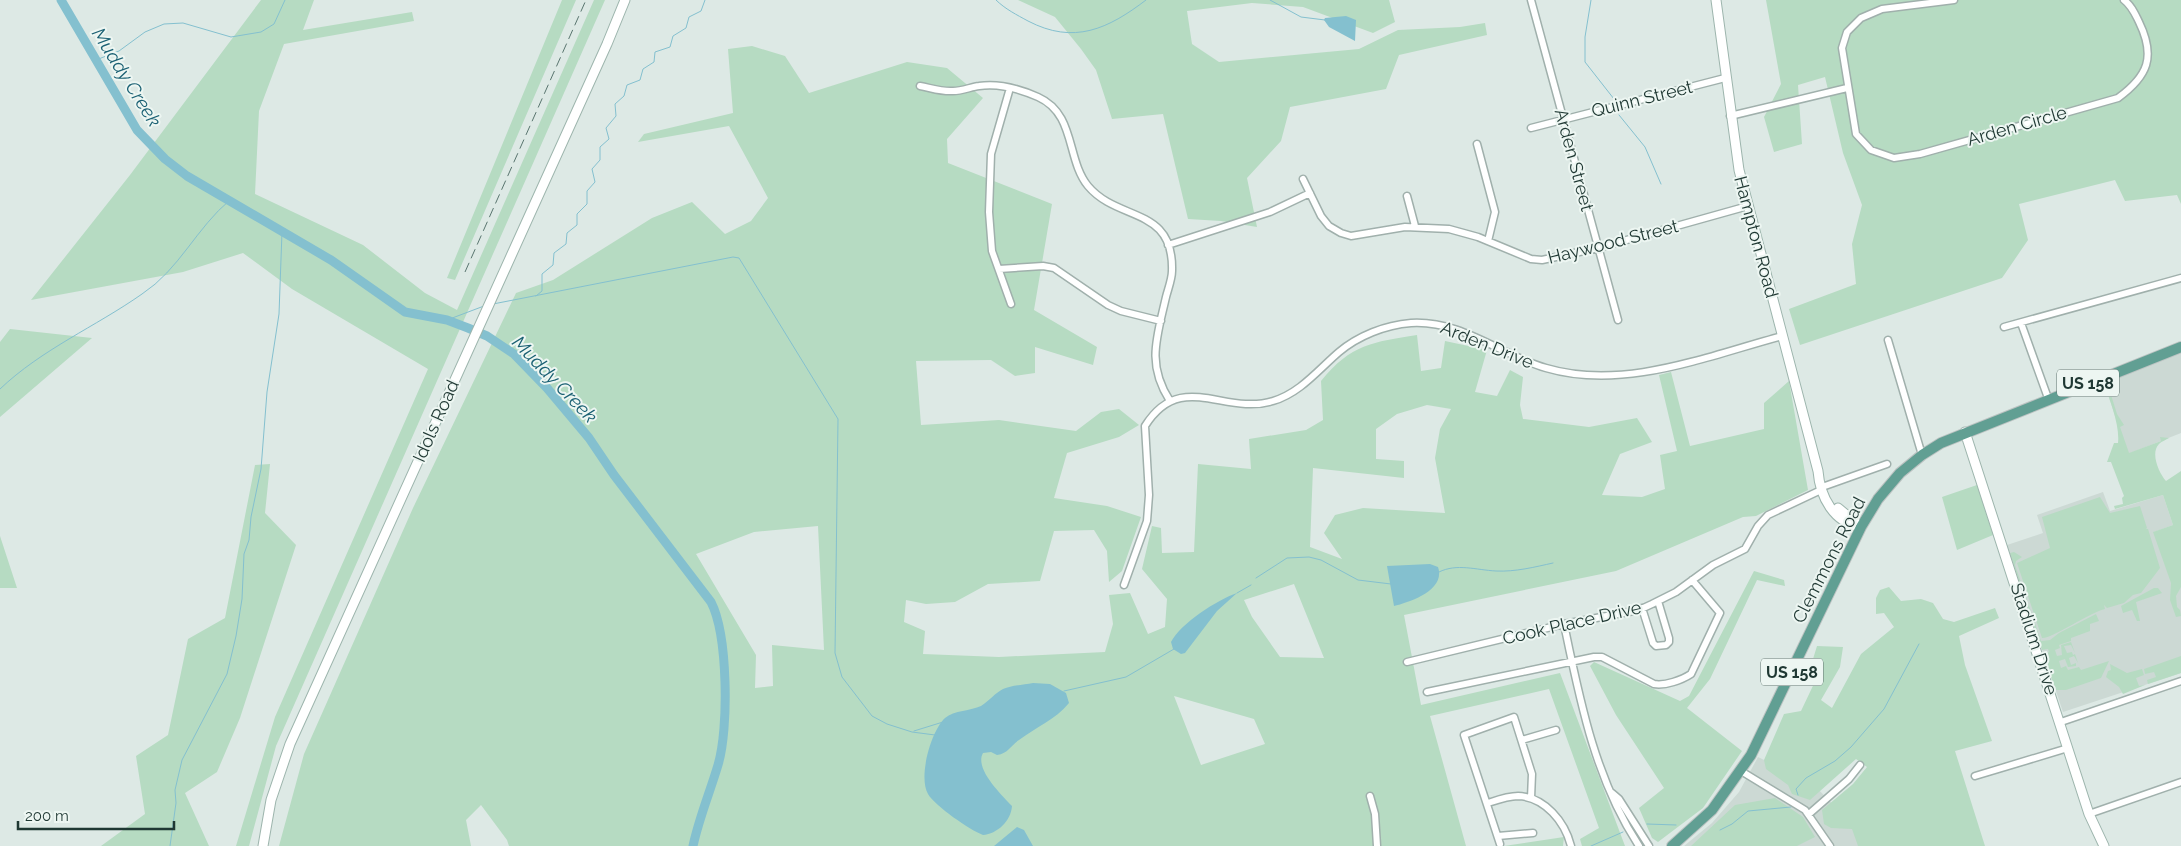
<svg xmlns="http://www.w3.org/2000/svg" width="2181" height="846" font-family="Raleway,sans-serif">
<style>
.built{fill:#ccd9d4}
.green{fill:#b6dbc2;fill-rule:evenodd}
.water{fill:#84c0cf}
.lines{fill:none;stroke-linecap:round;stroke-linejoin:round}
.stream{stroke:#84c0cf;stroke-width:1}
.river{stroke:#84c0cf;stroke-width:9}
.street-casing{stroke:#a0b0ac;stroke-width:9}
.secondary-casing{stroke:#9db5ad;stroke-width:11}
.primary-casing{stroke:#bcc3c2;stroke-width:12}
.street{stroke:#fff;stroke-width:6}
.secondary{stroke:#fff;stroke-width:9}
.primary{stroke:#619f93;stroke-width:10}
.rail{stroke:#59756f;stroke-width:1;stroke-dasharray:10 5;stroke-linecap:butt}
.labels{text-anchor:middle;stroke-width:4;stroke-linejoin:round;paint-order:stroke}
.shield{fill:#edf6f2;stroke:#5d716c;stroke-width:1}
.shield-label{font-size:16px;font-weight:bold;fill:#1f3833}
.street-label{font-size:18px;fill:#1f3833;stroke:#edf6f2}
.water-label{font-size:19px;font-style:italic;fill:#1a6073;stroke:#edf6f2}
</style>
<rect width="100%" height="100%" fill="#dde9e5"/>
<path class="built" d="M2181,352V433L2128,454L2103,380Z
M2103,492L2110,511L2163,495L2173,525L2154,532L2181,579V673L2063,712L2007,545L2043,533L2037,515Z
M1758,757L1813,784L1851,823L1869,846H1684L1712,823L1739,792Z"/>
<path class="green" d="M261,0H314L303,30L412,12L414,21L284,44L259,111L255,194L363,245L425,293L457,310L594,0H605L276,746L249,846H236L275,717L428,369L292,289L243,253L183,272L31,300L130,175Z
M562,0H576L455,280L447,278Z
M1018,0H1389L1395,22L1373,33L1303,7L1252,3L1187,11L1192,44L1219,62L1359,49L1398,30L1460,27L1485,23L1487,35L1399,55L1386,89L1290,107L1281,141L1247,178L1257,227L1221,221L1188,219L1163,114L1112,119L1096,70L1081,49L1055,17Z
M1766,0H2181V204L2177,195L2125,201L2115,180L2019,204L2028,240L2002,278L1800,345L1789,309L1856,284L1852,244L1862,205L1843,153L1825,77L1798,85L1802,144L1774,152L1764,117L1781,84Z
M752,46L785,56L809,93L907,62L947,68L983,98L947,139L948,163L1052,204L1034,310L1097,347L1093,365L1035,347V373L1015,376L991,360L916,361L921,425L999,420L1076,431L1101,412L1119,409L1139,425L1119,437L1067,453L1054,498L1107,506L1141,517L1122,571L1109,582L1107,551L1094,530L1054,531L1040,581L988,584L955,602L926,604L906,600L904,622L925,631L923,654L999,657L1105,652L1113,624L1109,595L1130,593L1148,634L1165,627L1167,599L1142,569L1152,526L1161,528L1162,553L1194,552L1198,464L1251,469L1249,439L1306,430L1323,420L1321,381C1351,344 1373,342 1417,335L1421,371L1441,368L1445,341L1487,350L1475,392L1497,396L1510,370L1523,377L1520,405L1523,419L1589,427L1637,418L1652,442L1620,454L1602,495L1642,497L1665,489L1660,455L1677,451L1659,375L1671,372L1690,446L1764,429V403L1789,381L1808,490L1756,516L1743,517L1616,571L1404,615L1421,705L1560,673L1625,846H1582L1580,839L1599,828L1549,689L1430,716L1466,846H509L507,840L481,805L466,820L471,846H279L304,754L413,508L516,293L553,280L652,218L692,202L725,234L751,221L768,198L729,126L638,142L644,134L733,113L728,49ZM1427,405L1451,409L1440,429L1435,458L1445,513L1363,508L1335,515L1324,533L1342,559L1310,547L1313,468L1404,478V461L1376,459V429L1397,414ZM818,526L824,650L772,645L773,686L755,688L756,655L696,554L754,532ZM1294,584L1324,658H1323L1280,657L1252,617L1244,600ZM1174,696L1254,719L1265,744L1201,765Z
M10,329L92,338L0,417V342Z
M2107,382L2117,414L2124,425L2120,427L2129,453L2161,441L2160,437L2169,438C2166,440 2162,441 2159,444C2150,453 2159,473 2166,481L2181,471V587L2176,596L2177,607L2180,610L2181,616L2176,617L2170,600L2171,583L2153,532L2173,525L2163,495L2115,509L2114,506L2123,504L2122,498L2124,496L2111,462H2107L2114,443H2118C2120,425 2110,401 2104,383Z
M270,464L265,513L296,545L240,718L217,772L185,793L209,846H101L145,814L136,756L168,735L188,639L225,618L255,465Z
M1977,485L1993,535L1957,550L1942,497Z
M2100,497L2110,513L2140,506L2147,528L2146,529H2148L2160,568L2141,593L2133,595L2124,603L2107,608L2104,605L2105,609C2091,612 2049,640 2042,638L2017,563L2050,548L2042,517Z
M0,536L17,588H0Z
M2014,552L2022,557L2016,561L2015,565L2041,641L2050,640L2059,633L2096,614L2099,621L2090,624V631L2071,638V641L2059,645L2060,648L2055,650L2057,656L2062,655L2061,645L2071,642L2075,653L2071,645L2064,646L2067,653L2072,652L2073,655L2075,654L2078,663L2074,656L2069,658L2071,665L2076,663V666L2068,667L2065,659L2059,661L2061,668L2066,666L2068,670L2079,667L2081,670L2109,661L2101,678L2066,690H2055L2044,654L2049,652L2048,649L2042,650L2010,553Z
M1754,571L1784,580L1785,586L1757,580L1710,679L1687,708L1742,751L1703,808L1658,842L1652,838L1639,808L1664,788L1616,715L1590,666L1594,662L1680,701L1689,696Z
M1889,587L1901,601L1921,599L1933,603L1943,619L1954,622L1995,608L1999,618L1959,636L1965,665L1992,741L1955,751L1985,846H1858L1852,829L1831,828L1824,824L1822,810L1853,784L1867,767L1856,759L1810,800L1792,794L1788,785L1766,769L1764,760L1784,714L1801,711L1820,671L1813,659L1817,646L1843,647L1840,667L1821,700L1832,708L1861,654L1894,627L1884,613L1876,614V598L1880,590Z
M2154,588H2158L2162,593L2136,602L2140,621H2137L2132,610L2123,613L2121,606Z
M2181,656V673L2148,684L2147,680L2156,677L2154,672L2145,674L2144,669Z
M2110,664L2127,673L2142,669L2144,675L2136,678L2139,686L2145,685L2123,694L2119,687L2106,677L2108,671L2111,670Z
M1775,798L1803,817L1815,837L1797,846H1691L1735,805Z
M1564,837L1563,846H1504Z"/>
<path class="water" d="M1346,16L1356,20L1355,41L1329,27L1324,20L1325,18Z
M1430,564L1438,567C1446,590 1410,602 1394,606L1387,566Z
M1237,593L1217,611L1185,653L1181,654L1173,649L1171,642C1181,623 1217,600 1237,593Z
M1033,683L1050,684L1066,693L1069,703C1055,720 1036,727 1019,740C1010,746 1009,753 997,755L991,752L983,753C974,769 1002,795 1012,806C1011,821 997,834 983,835C970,830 935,806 928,794C918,777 931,731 945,718C954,710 971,711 981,706C989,701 995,693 1003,689C1012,685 1024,685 1033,683Z
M1017,827L1024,830L1033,846H994Z"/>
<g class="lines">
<path class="stream" d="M996,0C1005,9 1017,15 1028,21C1074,45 1108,29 1146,0
M1270,0L1301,17L1325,20
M1591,0L1585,37V62L1614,99
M96,60L119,51L145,32L164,24L183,23L231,37L261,32L274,24L285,0
M1619,115L1645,147L1661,184
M536,296L542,291V274L553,265L554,253L566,244L567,233L577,225V214L587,204V191L595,182L592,169L600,160V147L609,139L606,128L616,116L615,104L624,96L627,85L640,80L643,69L654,62L655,52L670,47L673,36L686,28L689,17L701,11L705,0
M493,304L733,257L739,258L838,419L835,653L842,677L872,716L887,724L912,732L935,735
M447,320L484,306
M0,389C42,349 95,327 142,294C179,270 197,227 230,200
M1439,572C1457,563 1476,570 1496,571C1515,572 1535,567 1553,563
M1256,578L1287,558L1309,557L1321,560L1358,580L1391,584
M1237,593L1251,585
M1064,691L1126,677L1174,649
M914,731L943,722
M1798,795L1796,789L1806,778L1835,761L1851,747L1884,709L1919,644
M1647,824L1676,825
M1720,830L1732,824L1748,811L1791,807
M170,846L176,803L175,790L182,760L227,674L236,636L242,599L244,554L249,540L251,517L261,469L267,392L279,314L282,232
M1591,846L1623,832"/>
<path class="river" d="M61,0L137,130L165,159L187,176L331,260L405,312L447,320L468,328L487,336L514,354L547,388L589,438L614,475L711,602C728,635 729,729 718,765C710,792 699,818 693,846"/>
<defs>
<path id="street" d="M1531,0L1618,320
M1954,0L1882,9L1861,18L1847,32L1842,48L1856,134L1871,150L1894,158L1920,154L2118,98C2148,76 2156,57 2139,22C2135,14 2132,6 2124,0
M920,86C931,88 942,92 953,91C962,91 971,87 979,86C999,83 1020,89 1038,97C1076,114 1066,159 1088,186C1118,222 1174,206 1172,271C1172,279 1168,289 1166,297C1157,337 1146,364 1170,401
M1010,88L991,154L989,212L992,251L1011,304
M1730,116L1847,88
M1531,128L1725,78
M1477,144L1495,212L1488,241
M1303,179L1321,216L1329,226L1341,233L1351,236L1405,227L1449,229L1478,237L1531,259L1542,260L1598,248L1748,206
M1407,196L1415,226
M1168,245L1270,212L1310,193
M999,269L1043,266L1054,268L1108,305L1121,311L1161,321
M2021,323L2048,398
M2004,327L2181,278
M1888,340L1922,455
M1825,486L1887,464
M1124,585L1147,521L1149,495L1145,426C1181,369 1224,416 1273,401C1300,393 1318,370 1339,352C1358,336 1385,325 1411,323C1462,320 1500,355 1546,368C1624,391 1707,356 1782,336
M1642,608L1653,643L1656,646L1666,645L1669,642V638L1658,601
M1564,624C1580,701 1595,779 1639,846
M1407,662L1564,624L1639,610L1652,604L1676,592L1713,565L1745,549L1758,526L1768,515L1821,490
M1427,692L1594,657H1602L1654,684C1665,686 1682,680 1691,674L1720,613L1692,580
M2061,722L2181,681
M1522,740L1556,730
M1741,771L1805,810L1830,846
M1975,776L2068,748
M1612,793L1619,799L1649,846
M1370,796L1375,814L1377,846
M1488,803C1497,800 1508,796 1518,796C1545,797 1565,822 1571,846
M1809,814L1849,779L1860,765
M2089,814L2181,782
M1498,836L1533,833
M1500,844L1464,735L1514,717L1532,774L1531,798"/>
<path id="secondary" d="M1716,0L1739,170L1818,471C1820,497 1834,523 1861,527
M1965,432L2089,814L2104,846
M1838,508L1861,527
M263,846L271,800L290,744L607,44L625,0"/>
<path id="primary" d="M1672,846L1712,810L1751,755L1861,527L1878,499L1900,473L1922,455L1941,443L2181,347"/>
</defs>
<use href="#street" class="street-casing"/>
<use href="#secondary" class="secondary-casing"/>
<use href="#primary" class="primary-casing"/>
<use href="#street" class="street"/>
<use href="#secondary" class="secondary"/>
<use href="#primary" class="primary"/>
<path class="rail" d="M465,272L586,0"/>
</g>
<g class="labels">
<g class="shield">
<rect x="2057" y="369.5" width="62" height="27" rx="4"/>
<rect x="1761" y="658.5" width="62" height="27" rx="4"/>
</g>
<g class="shield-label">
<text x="2088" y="389">US 158</text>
<text x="1792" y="678">US 158</text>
</g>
<g class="street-label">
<text transform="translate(1642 99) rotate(-14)" y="6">Quinn Street</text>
<text transform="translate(2017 126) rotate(-16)" y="6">Arden Circle</text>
<text transform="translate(1574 160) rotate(75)" y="6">Arden Street</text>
<text transform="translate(1756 237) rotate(75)" y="6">Hampton Road</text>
<text transform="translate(1613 242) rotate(-14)" y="6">Haywood Street</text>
<text transform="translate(1487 345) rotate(22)" y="6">Arden Drive</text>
<text transform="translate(436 421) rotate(-66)" y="6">Idols Road</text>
<text transform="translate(1829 560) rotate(-63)" y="6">Clemmons Road</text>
<text transform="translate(1572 623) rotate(-13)" y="6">Cook Place Drive</text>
<text transform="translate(2034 639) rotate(72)" y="6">Stadium Drive</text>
</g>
<g class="water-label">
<text transform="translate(127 77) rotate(58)" y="7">Muddy Creek</text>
<text transform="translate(555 379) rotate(46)" y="7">Muddy Creek</text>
</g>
</g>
<path d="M18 821v8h156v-8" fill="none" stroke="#1f3833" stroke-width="2.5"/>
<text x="25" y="821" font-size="15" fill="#1f3833" stroke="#edf6f2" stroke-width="4" paint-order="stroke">200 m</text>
</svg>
